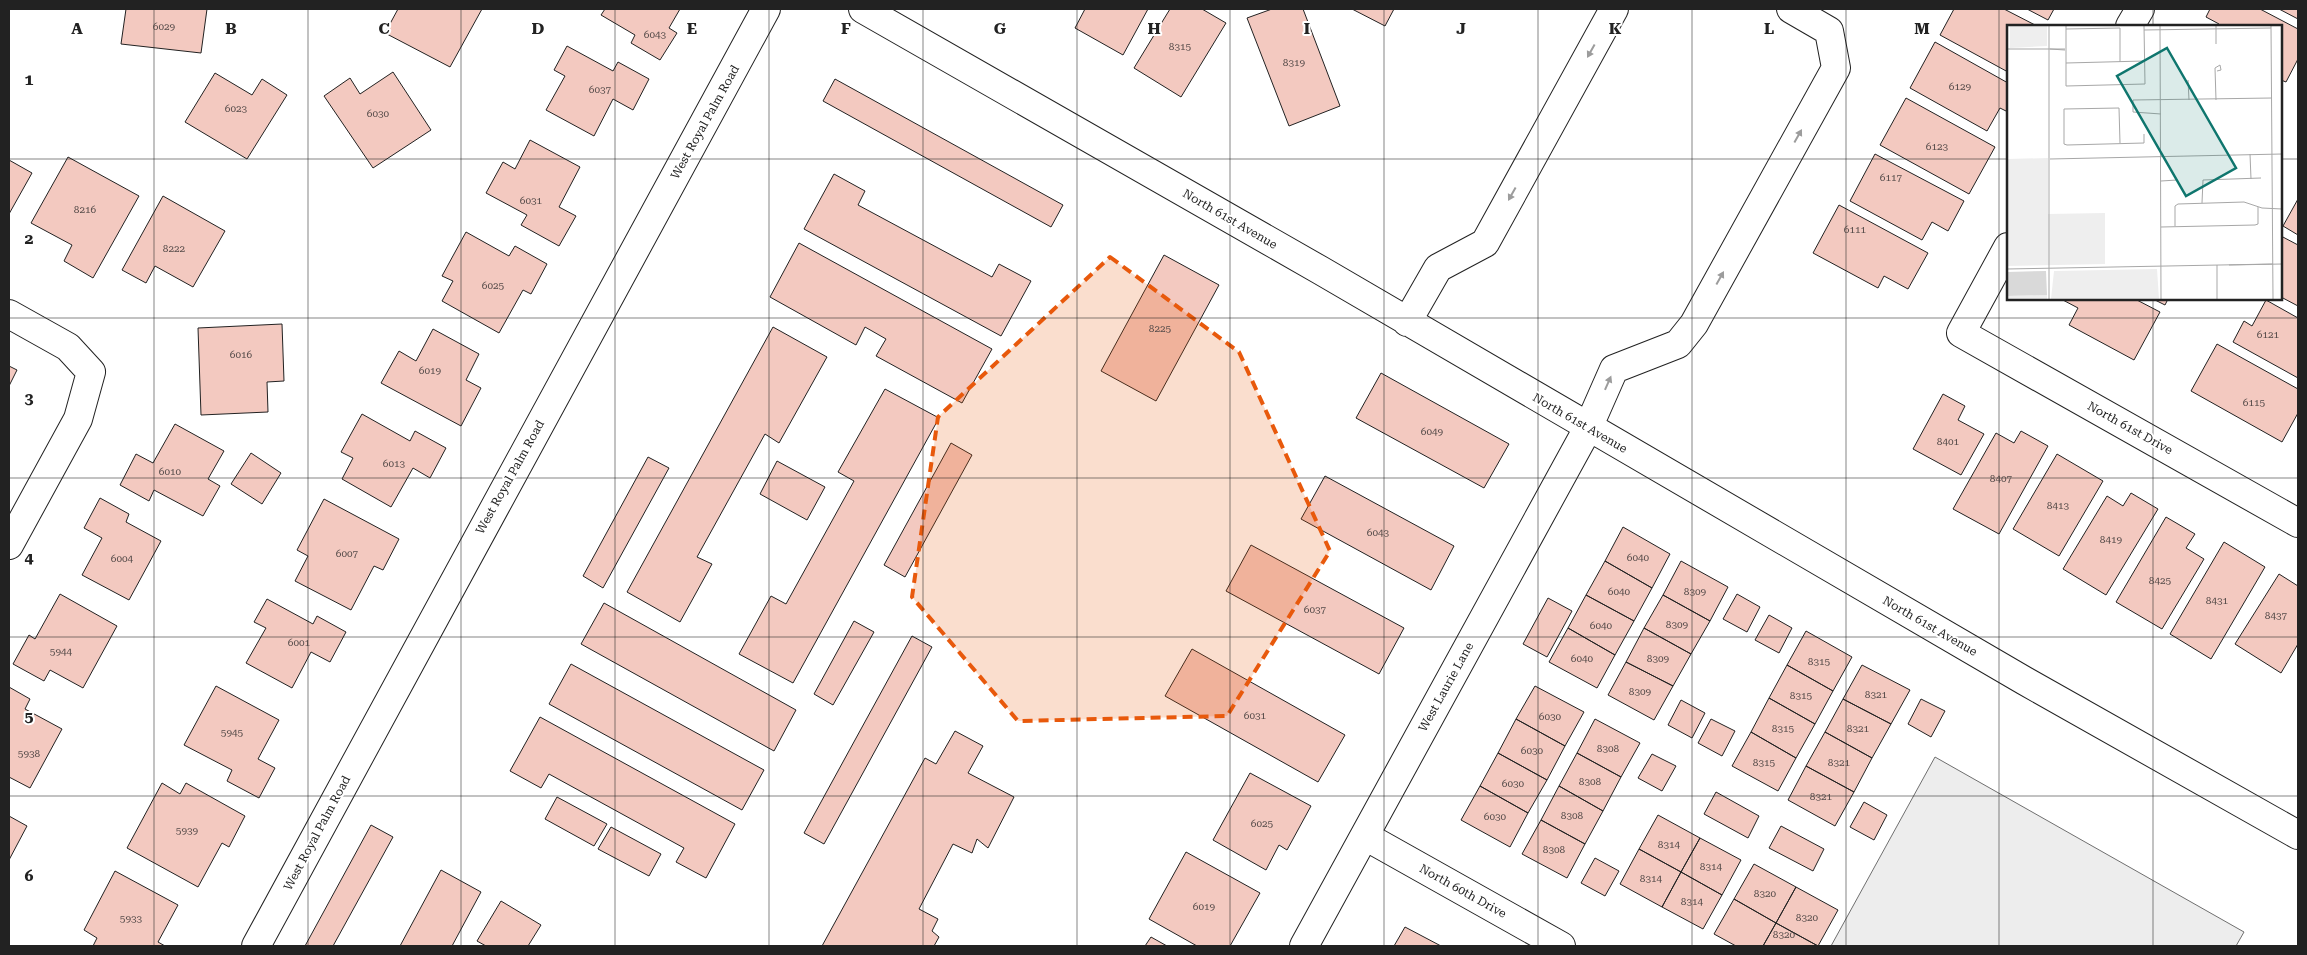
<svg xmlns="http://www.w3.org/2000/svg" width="2307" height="955" font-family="'Roboto Serif',serif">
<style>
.parking{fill:#ededed;stroke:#6f6f6f}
.building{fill:#f3c9c0;stroke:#222}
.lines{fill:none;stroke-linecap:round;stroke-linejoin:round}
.street-casing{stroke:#222;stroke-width:30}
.street{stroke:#fff;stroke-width:28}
.oneway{fill:#9c9c9c}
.marked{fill:#e8590c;fill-opacity:0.2;stroke:#e8590c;stroke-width:4;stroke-dasharray:10 6;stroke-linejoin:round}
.grid{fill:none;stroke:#222;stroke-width:1;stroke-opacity:0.55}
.labels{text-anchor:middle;stroke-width:4;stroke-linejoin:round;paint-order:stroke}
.number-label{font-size:10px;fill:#564c4a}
.street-label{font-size:12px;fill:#222;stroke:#fff}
.inset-road{fill:none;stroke:#a7a7a7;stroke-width:1}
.view{fill:#0f766e;fill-opacity:0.15;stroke:#0f766e;stroke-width:2.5}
.inset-edge{fill:none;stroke:#222;stroke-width:2.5}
.grid-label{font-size:16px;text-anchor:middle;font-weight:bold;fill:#222;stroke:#fff;stroke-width:4;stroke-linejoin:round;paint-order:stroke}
</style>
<rect width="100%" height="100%" fill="#fff"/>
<path class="parking" d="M1935,757L2244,932L2236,946H1831Z"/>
<path class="building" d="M126,9H207L201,53L121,44Z
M398,9H482L450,67L385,33Z
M605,9H680L669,28L677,33L660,60L631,43L635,35L601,15Z
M1085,9H1148L1123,55L1075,28Z
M1170,9H1202L1226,23L1181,97L1134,68Z
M1272,9H1303L1340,106L1289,126L1247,18Z
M1352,9H1394L1385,26Z
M1954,9H2004L2037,26H2008V72L1940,35Z
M2027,9H2054L2048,20Z
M2210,9H2260L2298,29V59L2286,82L2281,80V26H2218L2219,24L2206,17Z
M2279,9H2298V19Z
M1935,42L2008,83V112L2000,108L1987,131L1910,88Z
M567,46L613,71L618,62L649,79L633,110L613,99L594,136L546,110L565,76L554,70Z
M393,72L431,130L373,168L324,96L350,78L360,94Z
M215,73L252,95L262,79L287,95L247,159L185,122Z
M835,79L1063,205L1051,227L823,101Z
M1906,98L1995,147L1969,194L1880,145Z
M530,140L580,167L559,207L576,216L559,246L521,225L527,215L486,193L503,162L515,169Z
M1875,154L1964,201L1948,231L1932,222L1922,240L1850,201Z
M68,157L139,196L93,278L64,261L72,245L31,223Z
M9,160L32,173L9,214Z
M834,174L865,191L858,205L992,277L999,264L1031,281L1001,336L804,229Z
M163,196L225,231L193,287L155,266L146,283L122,270Z
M2298,199V235L2283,226Z
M1839,205L1928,253L1908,289L1884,276L1878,288L1813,253Z
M466,232L509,256L515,246L547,264L531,294L523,290L499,333L442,301L453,281L442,276Z
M2281,236L2298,245V306L2281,297Z
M799,243L992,349L962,403L876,356L886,339L865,327L856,345L770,297Z
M1164,255L1219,285L1156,401L1101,371Z
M2061,299H2135L2160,312L2134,360L2069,325L2078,308Z
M2153,299H2168L2165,305Z
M2266,300L2298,318V378L2233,342L2244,321L2252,326Z
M282,324L284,381L267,382L268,412L201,415L198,328Z
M773,327L827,357L779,443L765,434L697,557L712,564L680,622L627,592Z
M433,329L479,354L466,380L481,388L461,426L381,383L399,351L416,361Z
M2217,344L2298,389V413L2282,442L2191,391Z
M9,366L17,370L9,386Z
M1381,373L1509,444L1484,488L1356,418Z
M885,389L939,418L793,683L739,654L771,596L786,604L854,481L838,472Z
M1943,394L1965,406L1958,420L1984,434L1961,475L1913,449Z
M362,414L410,441L415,431L446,448L430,478L413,468L391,507L342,479L353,458L341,452Z
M175,424L224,451L208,479L220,486L203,516L154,490L149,501L120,485L136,454L153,463Z
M2021,431L2048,446L1999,534L1953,509L1996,433L2014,443Z
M951,443L972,455L905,577L884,565Z
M251,453L281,473L262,504L231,484Z
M2057,454L2103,481L2059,556L2013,529Z
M648,457L669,468L603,588L583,576Z
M777,461L825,487L807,520L760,494Z
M1325,476L1454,546L1431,590L1301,519Z
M2131,493L2158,509L2106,595L2063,569L2107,496L2123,506Z
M100,498L129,514L126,522L161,541L129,600L82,575L102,538L84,528Z
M324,499L399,539L383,570L374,566L351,610L295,581L308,556L297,550Z
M2166,517L2195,534L2186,548L2204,559L2162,629L2116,602Z
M1623,527L1670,554L1652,588L1605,561Z
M2224,542L2265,567L2211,659L2170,634Z
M1251,545L1404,628L1379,674L1226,591Z
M1605,561L1652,588L1634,621L1586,595Z
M1681,561L1728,587L1710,621L1663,595Z
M2279,574L2298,586V644L2281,673L2235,644Z
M60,594L117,626L83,688L50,670L44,681L13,664L29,635L35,639Z
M1737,594L1760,607L1747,632L1723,619Z
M1586,595L1634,621L1615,655L1568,628Z
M1663,595L1710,621L1691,654L1644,628Z
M1548,598L1572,611L1547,657L1523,644Z
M267,599L313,624L317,616L346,632L330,662L311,652L292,688L246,663L266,628L254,622Z
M604,603L796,710L774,751L581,644Z
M1769,615L1792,628L1779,653L1755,640Z
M854,621L874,632L833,705L814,694Z
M1568,628L1615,655L1597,688L1549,662Z
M1644,628L1691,654L1673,686L1626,662Z
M1806,631L1852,657L1833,691L1787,665Z
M912,636L932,647L824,844L804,833Z
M1192,649L1345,735L1318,782L1165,696Z
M1626,662L1673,686L1654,720L1608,695Z
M571,664L764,770L742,810L549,704Z
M1787,665L1833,691L1815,724L1769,698Z
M1862,665L1910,690L1891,724L1843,699Z
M216,686L279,720L258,759L275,768L259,798L227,781L232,770L184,745Z
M1535,686L1584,712L1565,746L1516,719Z
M9,687L30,699L25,709L62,729L30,788L9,777Z
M1769,698L1815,724L1796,758L1751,732Z
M1843,699L1891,724L1872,758L1825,732Z
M1921,699L1945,711L1931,737L1908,724Z
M1681,700L1705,713L1692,738L1668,725Z
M540,717L735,824L706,878L676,862L684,848L549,774L541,788L510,771Z
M1516,719L1565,746L1547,780L1498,753Z
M1595,719L1640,743L1621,777L1577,753Z
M1711,719L1735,731L1722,756L1698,743Z
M955,731L983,746L968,773L1014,797L988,848L977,839L972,853L953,844L919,909L938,919L932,931L939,937L934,946H822L925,758L936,764Z
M1751,732L1796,758L1778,791L1732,766Z
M1825,732L1872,758L1854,792L1806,766Z
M1498,753L1547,780L1528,813L1480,786Z
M1577,753L1621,777L1603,811L1559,786Z
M1652,754L1676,766L1662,791L1638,778Z
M1806,766L1854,792L1835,826L1788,800Z
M1250,773L1311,806L1287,850L1279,845L1266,870L1213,840Z
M162,783L180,794L186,783L245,816L229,847L222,843L198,887L127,848Z
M1480,786L1528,813L1510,847L1461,820Z
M1559,786L1603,811L1585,844L1541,820Z
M1716,792L1759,816L1748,838L1704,814Z
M557,797L607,824L594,846L545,819Z
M1864,802L1887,815L1874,840L1850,827Z
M1658,815L1700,838L1681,872L1639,849Z
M9,816L27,826L9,860Z
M1541,820L1585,844L1567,878L1522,854Z
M371,825L393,837L333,946H305Z
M1781,826L1824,849L1813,871L1769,848Z
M611,827L661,854L649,876L598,849Z
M1700,838L1741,860L1722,895L1681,872Z
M1639,849L1681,872L1662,907L1620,884Z
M1186,852L1260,893L1230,946H1197L1149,919Z
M1595,858L1619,871L1605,896L1581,883Z
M1754,864L1796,887L1776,923L1734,899Z
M441,870L481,892L452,946H400Z
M115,871L178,905L158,942L165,946H93L97,938L84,930Z
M1681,872L1722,895L1703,929L1662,907Z
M1796,887L1838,910L1818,946L1776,923Z
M1734,899L1776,923L1763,946H1736L1714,934Z
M501,901L541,925L528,946H486L477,941Z
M1776,923L1818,946H1763Z
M1405,927L1441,946H1394Z
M1151,937L1167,946H1145Z"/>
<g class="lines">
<defs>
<path id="street" d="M863,9L1320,270L2025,681L2298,835
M2130,26L2140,9
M2008,247L1961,333L2298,523
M9,314L68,347L91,372L78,419L9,545
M1407,322L1438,268L1485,243L1614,9
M1365,836L1561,946
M256,946L766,9
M1304,946L1588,428L1614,369L1678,344L1694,324L1836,68L1829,31L1791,9"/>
</defs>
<use href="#street" class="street-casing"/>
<use href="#street" class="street"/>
</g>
<defs><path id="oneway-solid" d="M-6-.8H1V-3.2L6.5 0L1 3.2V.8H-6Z" transform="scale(1.25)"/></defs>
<g class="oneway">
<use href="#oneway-solid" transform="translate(1591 51) rotate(119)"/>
<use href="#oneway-solid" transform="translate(1798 136) rotate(-61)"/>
<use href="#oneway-solid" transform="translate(1512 194) rotate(119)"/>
<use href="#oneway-solid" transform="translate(1720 278) rotate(-61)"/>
<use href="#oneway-solid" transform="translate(1608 383) rotate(-66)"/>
</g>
<path class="marked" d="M1110,257L1239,352L1330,551L1227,716L1018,721L912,597L938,417Z"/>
<path class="grid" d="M154,9V946M308,9V946M461,9V946M615,9V946M769,9V946M923,9V946M1077,9V946M1230,9V946M1384,9V946M1538,9V946M1692,9V946M1846,9V946M1999,9V946M2153,9V26M9,159H2008M2281,159H2298M2153,299V946M9,318H2298M9,478H2298M9,637H2298M9,796H2298"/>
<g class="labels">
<g class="number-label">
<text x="164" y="30">6029</text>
<text x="655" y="38">6043</text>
<text x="1180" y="50">8315</text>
<text x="1294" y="66">8319</text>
<text x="1960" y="90">6129</text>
<text x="600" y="93">6037</text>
<text x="236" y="112">6023</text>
<text x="378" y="117">6030</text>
<text x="1937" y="150">6123</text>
<text x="1891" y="181">6117</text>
<text x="531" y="204">6031</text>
<text x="85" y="213">8216</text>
<text x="1855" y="233">6111</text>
<text x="174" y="252">8222</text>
<text x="493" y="289">6025</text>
<text x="1160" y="332">8225</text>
<text x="2268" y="338">6121</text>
<text x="241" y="358">6016</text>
<text x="430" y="374">6019</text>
<text x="2254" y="406">6115</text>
<text x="1432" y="435">6049</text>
<text x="1948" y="445">8401</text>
<text x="394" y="467">6013</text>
<text x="170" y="475">6010</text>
<text x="2001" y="482">8407</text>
<text x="2058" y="509">8413</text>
<text x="1378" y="536">6043</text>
<text x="2111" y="543">8419</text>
<text x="347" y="557">6007</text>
<text x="1638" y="561">6040</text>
<text x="122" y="562">6004</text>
<text x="2160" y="584">8425</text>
<text x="1619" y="595">6040</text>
<text x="1695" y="595">8309</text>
<text x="2217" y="604">8431</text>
<text x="1315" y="613">6037</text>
<text x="2276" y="619">8437</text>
<text x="1677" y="628">8309</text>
<text x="1601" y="629">6040</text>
<text x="299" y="646">6001</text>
<text x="61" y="655">5944</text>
<text x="1582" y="662">6040</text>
<text x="1658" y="662">8309</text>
<text x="1819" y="665">8315</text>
<text x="1640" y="695">8309</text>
<text x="1876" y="698">8321</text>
<text x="1801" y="699">8315</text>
<text x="1255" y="719">6031</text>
<text x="1550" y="720">6030</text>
<text x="1783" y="732">8315</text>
<text x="1858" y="732">8321</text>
<text x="232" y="736">5945</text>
<text x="1608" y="752">8308</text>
<text x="1532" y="754">6030</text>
<text x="29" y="757">5938</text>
<text x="1764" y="766">8315</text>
<text x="1839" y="766">8321</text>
<text x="1590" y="785">8308</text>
<text x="1513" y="787">6030</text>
<text x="1821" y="800">8321</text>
<text x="1572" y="819">8308</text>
<text x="1495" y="820">6030</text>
<text x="1262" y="827">6025</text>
<text x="187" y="834">5939</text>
<text x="1669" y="848">8314</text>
<text x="1554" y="853">8308</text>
<text x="1711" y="870">8314</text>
<text x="1651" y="882">8314</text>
<text x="1765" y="897">8320</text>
<text x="1692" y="905">8314</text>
<text x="1204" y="910">6019</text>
<text x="1807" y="921">8320</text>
<text x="131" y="922">5933</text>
<text x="1784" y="938">8320</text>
</g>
<g class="street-label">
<text transform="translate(705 122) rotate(-61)" y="4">West Royal Palm Road</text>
<text transform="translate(1230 219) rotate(30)" y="4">North 61st Avenue</text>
<text transform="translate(1580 423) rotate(30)" y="4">North 61st Avenue</text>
<text transform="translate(2130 428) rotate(29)" y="4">North 61st Drive</text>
<text transform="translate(510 477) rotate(-61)" y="4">West Royal Palm Road</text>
<text transform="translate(1930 626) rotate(30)" y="4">North 61st Avenue</text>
<text transform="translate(1446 687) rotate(-61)" y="4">West Laurie Lane</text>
<text transform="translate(317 833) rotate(-62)" y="4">West Royal Palm Road</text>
<text transform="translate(1463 891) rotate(29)" y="4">North 60th Drive</text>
</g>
</g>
<g transform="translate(2007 25)">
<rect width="275" height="275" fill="#fff"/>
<path d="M41,133V189L98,188V239L0,241V134ZM150,244L152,274H44L47,246Z" fill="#eee"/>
<path d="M3,1H40V21L3,23ZM40,270V274H0V271Z" fill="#eee"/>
<path d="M39,246L40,270L0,271V247Z" fill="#d9d9d9"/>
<path class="inset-road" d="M42,1V274M59,1V61L138,59L137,1M153,1L154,274M209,1V19M264,1L266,274M59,4L113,3V37M137,5L264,3M0,24H58M43,24L58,25M59,38L137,36M181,55L182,75M209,75L208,43L213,40L214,45L210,46M154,89L126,87V75L265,73M113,118L112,83L57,84V119L60,120L137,118V109M243,129L244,154M43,134L275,129M154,156L170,155M195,178L196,155L254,153M168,201V181L171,179L237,177L255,183L275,184M154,202L248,200L251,199V182M222,240L275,239M0,244L266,239M210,274V240"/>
<path class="view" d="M160,23L229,143L179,171L110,51Z"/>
<rect width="275" height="275" class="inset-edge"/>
</g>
<g class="grid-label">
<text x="77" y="34">A</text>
<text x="231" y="34">B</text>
<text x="384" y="34">C</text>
<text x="538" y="34">D</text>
<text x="692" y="34">E</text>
<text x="846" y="34">F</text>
<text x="1000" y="34">G</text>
<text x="1154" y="34">H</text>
<text x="1307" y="34">I</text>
<text x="1461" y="34">J</text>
<text x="1615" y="34">K</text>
<text x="1769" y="34">L</text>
<text x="1922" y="34">M</text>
<text x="29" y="85">1</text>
<text x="29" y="244">2</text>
<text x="29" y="404">3</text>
<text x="29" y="563">4</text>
<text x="29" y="722">5</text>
<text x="29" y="881">6</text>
</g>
<rect width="2307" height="955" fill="none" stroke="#222222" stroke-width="20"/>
</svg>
